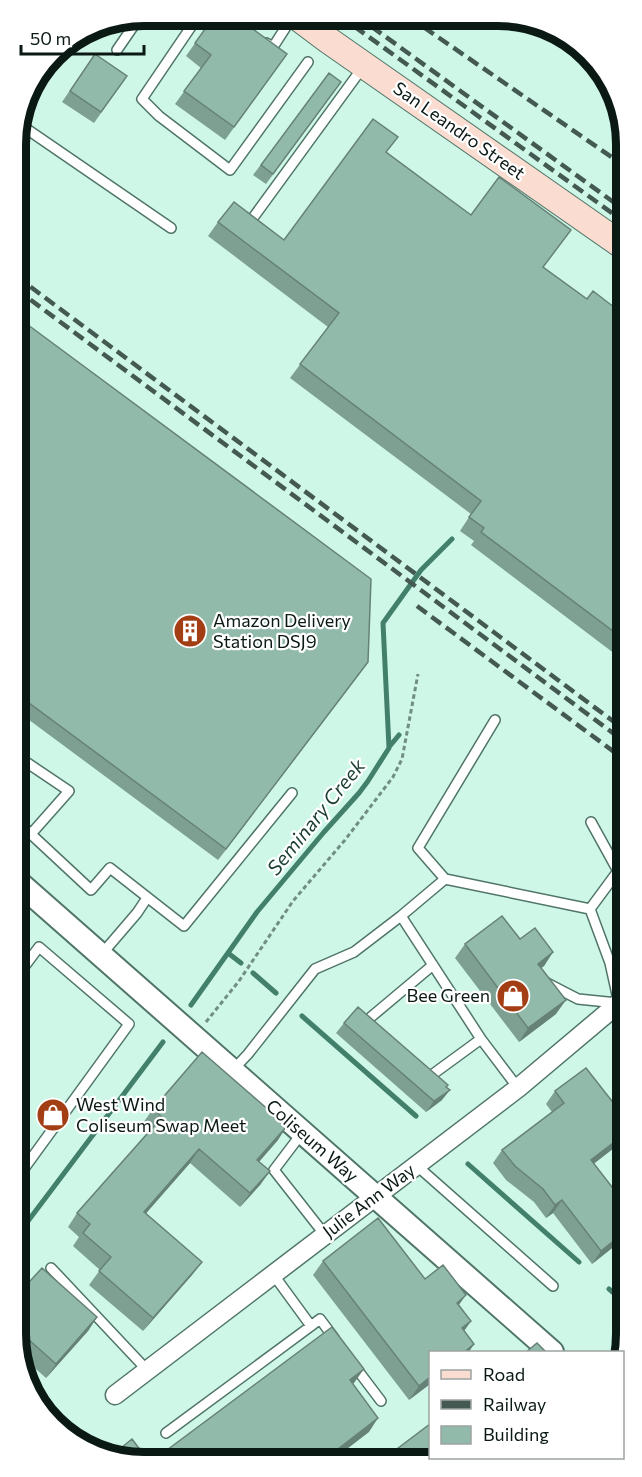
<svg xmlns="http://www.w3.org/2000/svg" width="642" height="1477" font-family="Commissioner,sans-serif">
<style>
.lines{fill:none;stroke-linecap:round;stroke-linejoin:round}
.stream{stroke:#43806c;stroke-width:5}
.service-casing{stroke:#507568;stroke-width:12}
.minor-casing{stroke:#507568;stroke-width:21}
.tertiary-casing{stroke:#507568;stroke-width:26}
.secondary-casing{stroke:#507568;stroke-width:28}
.path{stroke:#718e83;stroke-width:3;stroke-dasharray:4.5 3;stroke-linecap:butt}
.service{stroke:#fff;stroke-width:9}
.minor{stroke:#fff;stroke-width:18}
.tertiary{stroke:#fff;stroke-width:22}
.secondary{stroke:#fbdcd1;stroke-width:26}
.rail{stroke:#435951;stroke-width:4.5;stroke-dasharray:12 6;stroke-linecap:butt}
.wall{fill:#7ea092}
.shaded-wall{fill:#668277}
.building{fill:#92baaa;stroke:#668277;stroke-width:1.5}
.labels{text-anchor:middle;stroke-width:4.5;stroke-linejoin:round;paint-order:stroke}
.street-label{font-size:18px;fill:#0a1914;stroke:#fff}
.poi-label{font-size:18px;fill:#0a1914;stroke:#fff;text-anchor:start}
.water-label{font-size:20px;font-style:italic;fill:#1a3f32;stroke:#fff}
.rim{fill:none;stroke:#0a1914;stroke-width:8}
</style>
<rect width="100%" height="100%" fill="#cef7e7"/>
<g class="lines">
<path class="stream" d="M389,747L399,735
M228,953L241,963
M253,973L276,993
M191,1005L257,912L324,832L359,793L368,781L389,748L383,623L421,570L452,539
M302,1016L416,1116
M468,1164L579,1262
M19,1233L163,1042
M609,1289L627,1304"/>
<defs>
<path id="service" d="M199,15L142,99L159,116L230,170L308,62
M266,43L273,47L293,16
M117,50L141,15
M18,123L171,228
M250,222L363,67
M17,756L69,791L31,834
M18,822L91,890L110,868L184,926L292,793
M591,822L618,871L590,909L610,963L626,1035
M445,879L590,909
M401,916L481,1039
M101,955L137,913L147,898
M18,975L39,947L129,1024L23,1170
M545,982L578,999L617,1003
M371,1017L433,965
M232,1071L248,1054L315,969L354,952L401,916L445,879L418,848L495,720
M429,1077L481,1039L518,1088
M302,1133L274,1170L325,1235
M416,1165L553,1286
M51,1268L147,1370
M273,1274L311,1326L320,1319L334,1338
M353,1364L381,1401
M166,1433L311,1326"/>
<path id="minor" d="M115,1395L518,1088L619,1003"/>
<path id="tertiary" d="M18,882L552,1352"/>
<path id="secondary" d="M296,16L328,40L623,246"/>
</defs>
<use href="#service" class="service-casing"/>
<use href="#minor" class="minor-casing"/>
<use href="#tertiary" class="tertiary-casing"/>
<use href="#secondary" class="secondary-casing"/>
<path class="path" d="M206,1022L239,981L293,901L345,840L393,777L402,759L418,674"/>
<use href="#service" class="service"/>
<use href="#minor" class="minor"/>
<use href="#tertiary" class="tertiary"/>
<use href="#secondary" class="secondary"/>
<path class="rail" d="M340,16L623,221
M357,16L623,209
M409,17L623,165
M16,276L625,730
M16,289L625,742
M417,606L625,760"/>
</g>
<path class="wall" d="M215,15L278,67L225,140L175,104L201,68L186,56Z
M105,23L90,43L79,35L95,25Z
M95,54L127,76L94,123L62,102Z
M329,73L334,92L266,184L253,175Z
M218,222L284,240L543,267L587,299L623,314L624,653L611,651L471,545L474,541L460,531L471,514L290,378L328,327L208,236Z
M16,316L360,673L218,860L17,711Z
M625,920V939L618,930Z
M520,939L553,952L544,966L541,968L556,1014L519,1042L455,958L465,944Z
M344,1023L442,1100L426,1112L336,1033Z
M555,1091L623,1141L594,1163L626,1205V1237L592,1264L553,1213L546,1218L534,1202L506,1180L493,1163L502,1150L552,1112L546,1104Z
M153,1109L278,1140L259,1162L270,1171L260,1185L240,1207L190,1163L146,1213L202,1262L192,1275L143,1331L89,1285L100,1270L73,1246L79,1237L68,1227L77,1213L151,1130L143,1123Z
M323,1261L425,1279L459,1305L471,1321L464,1331L474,1344L468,1353H430V1384L409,1400L313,1275Z
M19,1293L97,1317L88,1331L46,1378L19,1354Z"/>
<path class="shaded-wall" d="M621,637L624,638V653L611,651Z
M368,662L360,673L218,860L226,849Z
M553,952L544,966L528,978L538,964Z
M566,1000L556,1014L519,1042L528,1028Z
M450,1090L442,1100L426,1112L434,1101Z
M287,1126L278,1140L248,1174L257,1160Z
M626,1133V1137L623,1141L582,1173L591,1160Z
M199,1149L190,1163L135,1226L144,1212Z
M270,1171L260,1185L240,1207L250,1193Z
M562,1200L553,1213L546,1218L555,1205Z
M626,1231V1237L592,1264L601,1251Z
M202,1262L192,1275L143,1331L153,1318Z
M466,1295L456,1309L457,1303Z
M97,1317L88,1331L46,1378L56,1364Z
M471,1321L461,1335L462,1328Z
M474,1344L468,1353H463Z
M364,1369L354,1383L340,1394L350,1380Z
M430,1377V1384L409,1400L419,1386Z
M378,1418L369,1432L334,1459H325Z"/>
<path class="building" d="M215,15L235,16L287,54L234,127L184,91L211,55L195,43Z
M105,23L99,30L93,26L95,25Z
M95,54L127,76L101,112L70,91Z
M329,73L341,82L273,174L261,165Z
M373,119L398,137L386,152L471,215L499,177L571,230L543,267L587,299L593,291L623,314L624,638L621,637L481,532L484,528L469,517L481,501L300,364L339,313L218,222L234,202L284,240Z
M16,316L371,579L368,662L226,849L17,694Z
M502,916L520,939L535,928L553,952L538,964L566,1000L528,1028L465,944Z
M358,1007L448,1085L446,1087L450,1090L434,1101L344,1023Z
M202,1052L287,1126L257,1160L270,1171L250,1193L199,1149L144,1212L202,1262L153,1318L99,1271L111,1257L83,1233L90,1224L77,1213L162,1117L153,1109Z
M586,1068L626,1119V1133L591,1160L626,1205V1231L601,1251L562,1200L555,1205L543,1189L515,1166L502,1150L564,1103L555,1091Z
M378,1218L425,1279L443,1265L466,1295L457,1303L471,1321L462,1328L474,1344L463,1353H430V1377L419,1386L323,1261Z
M42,1268L97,1317L56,1364L19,1331V1293Z
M332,1327L364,1369L350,1380L378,1418L325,1459H155Z
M537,1343L547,1353H525Z
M430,1424V1458H532H385Z
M132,1439L147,1459L119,1460L111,1456Z"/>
<defs>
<symbol id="building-disc" viewBox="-11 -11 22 22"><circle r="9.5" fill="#a33d14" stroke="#fff"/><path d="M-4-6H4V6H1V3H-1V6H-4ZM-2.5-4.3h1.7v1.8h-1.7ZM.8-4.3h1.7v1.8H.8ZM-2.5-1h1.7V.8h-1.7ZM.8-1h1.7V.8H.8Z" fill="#fff"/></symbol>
<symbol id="shop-disc" viewBox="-11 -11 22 22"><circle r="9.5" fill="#a33d14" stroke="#fff"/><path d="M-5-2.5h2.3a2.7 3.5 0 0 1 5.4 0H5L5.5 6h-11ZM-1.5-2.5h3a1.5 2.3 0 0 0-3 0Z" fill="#fff"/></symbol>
</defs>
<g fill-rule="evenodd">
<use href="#building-disc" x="171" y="612" width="38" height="38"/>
<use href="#shop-disc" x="494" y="977" width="38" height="38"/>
<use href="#shop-disc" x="34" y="1096" width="38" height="38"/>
</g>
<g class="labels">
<g class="street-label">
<text transform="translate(459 131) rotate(35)" y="6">San Leandro Street</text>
<text transform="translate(312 1141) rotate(41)" y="6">Coliseum Way</text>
<text transform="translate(369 1201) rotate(-37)" y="6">Julie Ann Way</text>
</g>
<g class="poi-label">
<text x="213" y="627">Amazon Delivery<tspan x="213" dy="21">Station DSJ9</tspan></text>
<text x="490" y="1002" text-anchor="end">Bee Green</text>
<text x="76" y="1111">West Wind<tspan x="76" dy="21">Coliseum Swap Meet</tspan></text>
</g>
<g class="water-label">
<text transform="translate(316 817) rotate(-51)" y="7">Seminary Creek</text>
</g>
</g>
<path d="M0 0H642V1477H0ZM144 26H498A118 118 0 0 1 616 144V1334A118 118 0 0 1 498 1452H144A118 118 0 0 1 26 1334V144A118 118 0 0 1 144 26Z" fill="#fff" fill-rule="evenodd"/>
<path class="rim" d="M144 26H498A118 118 0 0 1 616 144V1334A118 118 0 0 1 498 1452H144A118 118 0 0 1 26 1334V144A118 118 0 0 1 144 26Z"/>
<rect x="429" y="1351" width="195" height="108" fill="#ffffff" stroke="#9da3a1" stroke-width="1.5"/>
<rect x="441" y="1370" width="30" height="9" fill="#fbdcd1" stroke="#9da3a1" stroke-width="1.5"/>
<text x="483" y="1381" font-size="18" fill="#0a1914">Road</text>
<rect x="441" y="1400" width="30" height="9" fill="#435951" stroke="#9da3a1" stroke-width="1.5"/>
<text x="483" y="1411" font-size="18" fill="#0a1914">Railway</text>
<rect x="441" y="1426" width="30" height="18" fill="#92baaa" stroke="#9da3a1" stroke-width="1.5"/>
<text x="483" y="1441" font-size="18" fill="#0a1914">Building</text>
<path d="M21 45v9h123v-9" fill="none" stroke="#0a1914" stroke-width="3"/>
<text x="30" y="45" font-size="18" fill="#0a1914" stroke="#ffffff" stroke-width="4.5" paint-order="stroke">50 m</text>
</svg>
